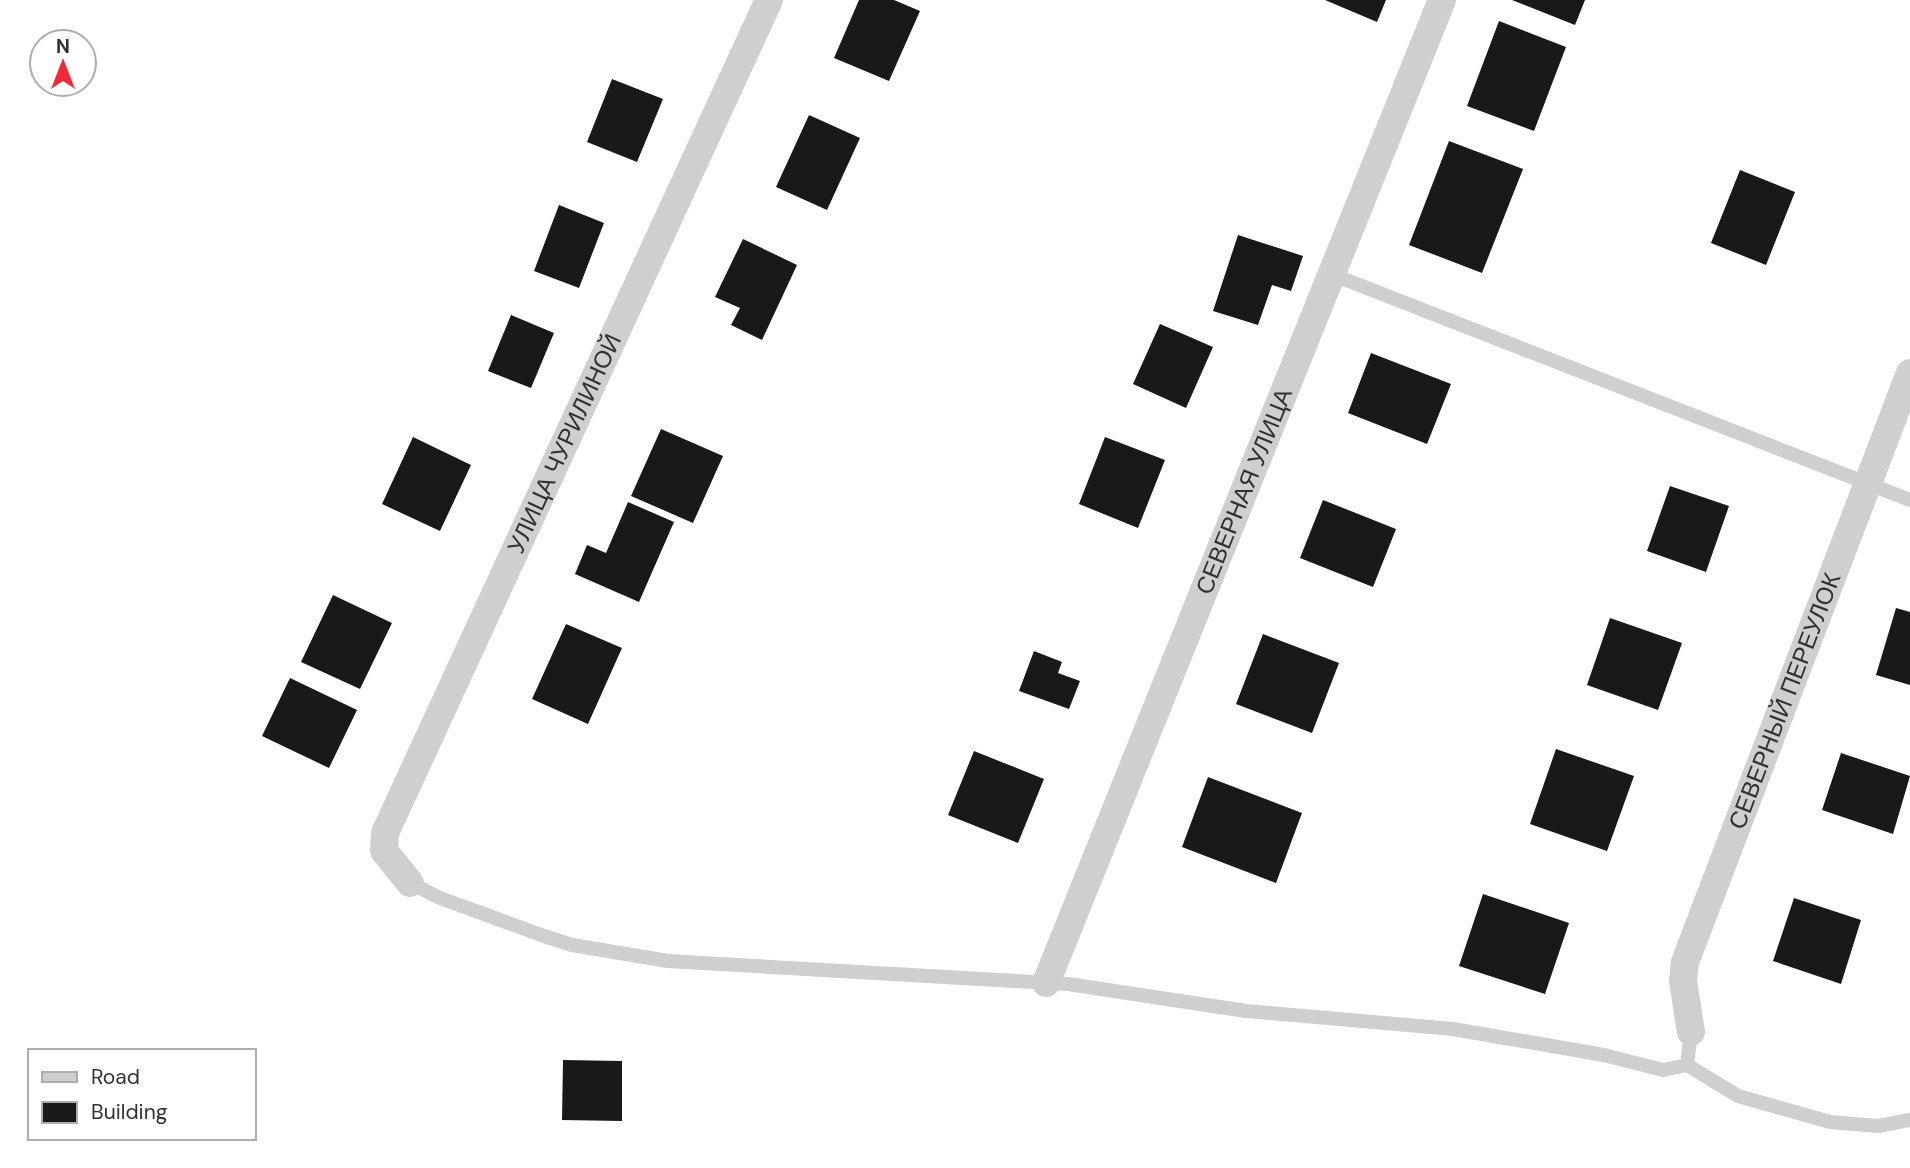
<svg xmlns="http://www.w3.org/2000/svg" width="1910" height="1168" font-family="'DM Sans',sans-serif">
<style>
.building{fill:#191919}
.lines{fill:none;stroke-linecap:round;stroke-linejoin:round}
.lane{stroke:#cfcfcf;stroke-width:14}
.street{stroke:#cfcfcf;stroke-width:28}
.labels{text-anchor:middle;stroke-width:7;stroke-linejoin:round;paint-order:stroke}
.street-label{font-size:24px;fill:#323232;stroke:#fff}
</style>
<rect width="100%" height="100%" fill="#fff"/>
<path class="building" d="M859,0H894L920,11L889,81L834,58Z
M1325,0H1386L1377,22Z
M1512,0H1585L1575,25Z
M1499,21L1566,47L1534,131L1467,106Z
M612,79L663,99L637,162L587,142Z
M809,115L860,138L827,210L776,187Z
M1449,141L1523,169L1482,273L1409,245Z
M1740,170L1795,192L1766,265L1711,243Z
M559,205L604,223L579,288L534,271Z
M1238,235L1303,256L1291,291L1272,285L1258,325L1213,311Z
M743,239L797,265L762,340L731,325L740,308L715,297Z
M511,315L554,333L531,388L488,371Z
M1160,324L1213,347L1186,408L1133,384Z
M1371,353L1451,384L1427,444L1348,413Z
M661,429L723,456L693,523L631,496Z
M413,437L471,465L440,531L382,504Z
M1105,437L1165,460L1138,528L1079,504Z
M1670,486L1729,506L1706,572L1647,551Z
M1323,500L1396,529L1373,587L1300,558Z
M628,502L674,522L639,602L575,574L587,545L606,553Z
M333,595L392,623L360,689L301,662Z
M1896,608L1910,612V685L1876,675Z
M1610,618L1682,643L1658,710L1587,685Z
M566,624L622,648L588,724L532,699Z
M1263,634L1339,663L1312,733L1236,704Z
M1034,651L1062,662L1058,673L1080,681L1069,709L1019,691Z
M290,678L357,710L329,768L262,736Z
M1556,749L1634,776L1607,851L1530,824Z
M974,751L1044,779L1018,843L948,815Z
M1841,753L1910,776L1893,834L1822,810Z
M1208,777L1302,813L1276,883L1182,847Z
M1483,894L1569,923L1545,994L1459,966Z
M1794,898L1861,920L1841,984L1773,961Z
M563,1060L622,1061V1121L562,1120Z"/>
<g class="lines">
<path class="lane" d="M1331,274L1910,500
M410,883L440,898L544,936L572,945L668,961L1068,984L1246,1011L1453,1029L1604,1055L1663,1070L1687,1065L1691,1032
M1687,1065L1738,1096L1830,1122L1878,1126L1910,1120"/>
<g class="street">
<path id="s1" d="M410,883L384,851L385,833L769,0"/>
<path id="s2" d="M1046,983L1442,0"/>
<path id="s3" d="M1691,1032L1683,981L1685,962L1910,373"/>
</g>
</g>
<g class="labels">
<g class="street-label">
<text dy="8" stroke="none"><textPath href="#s1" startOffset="488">УЛИЦА ЧУРИЛИНОЙ</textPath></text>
<text dy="8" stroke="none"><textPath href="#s2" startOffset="530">СЕВЕРНАЯ УЛИЦА</textPath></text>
<text dy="8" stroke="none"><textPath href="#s3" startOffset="350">СЕВЕРНЫЙ ПЕРЕУЛОК</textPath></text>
</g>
</g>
<rect x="28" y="1049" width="228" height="91" fill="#ffffff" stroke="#adadad" stroke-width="2"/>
<rect x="42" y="1072" width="35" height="10" fill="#cfcfcf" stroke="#adadad" stroke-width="2"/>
<text x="91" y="1084" font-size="21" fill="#323232">Road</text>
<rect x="42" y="1102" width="35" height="21" fill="#191919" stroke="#adadad" stroke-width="2"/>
<text x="91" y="1119" font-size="21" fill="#323232">Building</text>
<g transform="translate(63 63)"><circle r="33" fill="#ffffff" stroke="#adadad" stroke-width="2"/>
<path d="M0-5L12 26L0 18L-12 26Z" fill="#f42837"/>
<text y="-10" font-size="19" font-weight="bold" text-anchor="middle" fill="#323232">N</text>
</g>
</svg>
